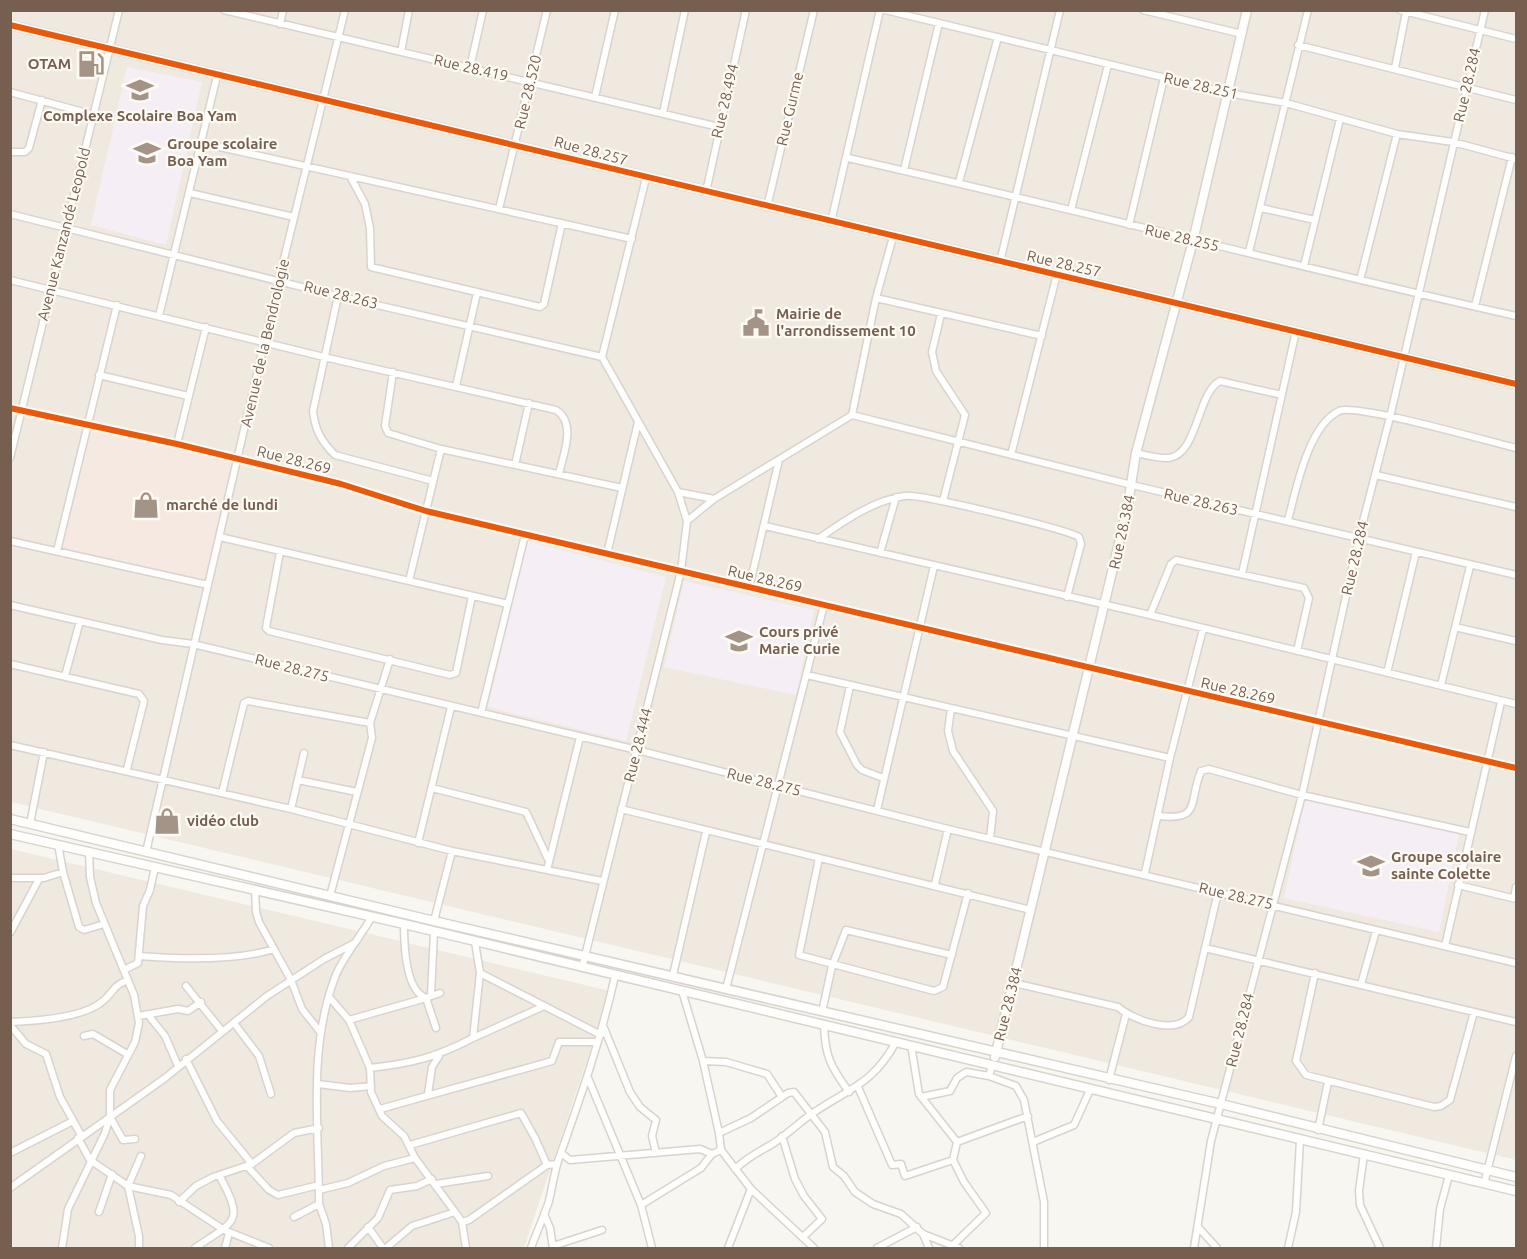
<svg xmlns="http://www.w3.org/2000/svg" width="1527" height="1259" font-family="Ubuntu,sans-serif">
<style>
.residential{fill:#f0e9df}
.commercial{fill:#f5e9e2}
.education{fill:#f5eff5}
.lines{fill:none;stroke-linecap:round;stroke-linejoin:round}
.street-casing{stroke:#d8d3ce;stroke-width:9}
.secondary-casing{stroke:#d8d3ce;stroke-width:11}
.street{stroke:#fefefd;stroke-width:6}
.secondary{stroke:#fefefd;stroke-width:8}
.cycleway-casing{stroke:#fefaf4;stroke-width:10}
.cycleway{stroke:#e8590c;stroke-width:6}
.labels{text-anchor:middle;stroke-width:4.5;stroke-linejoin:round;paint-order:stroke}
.poi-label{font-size:15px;font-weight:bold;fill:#775f50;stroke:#fefaf4;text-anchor:start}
.street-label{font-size:15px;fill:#775f50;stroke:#fefaf4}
</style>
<rect width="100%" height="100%" fill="#f8f6f0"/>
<path class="residential" d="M11,11H1516V1160L11,802Z
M11,849L610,991L524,1248H11Z"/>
<path class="commercial" d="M89,430L233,461L203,582L59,549Z"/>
<path class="education" d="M127,67L202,82L166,245L91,225Z
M527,541L666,577L626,741L488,707Z
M684,581L814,610L796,695L664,667Z
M1305,799L1459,834L1439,932L1284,898Z"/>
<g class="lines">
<defs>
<path id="street" d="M224,10L719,127
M885,10L1228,93L1286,103L1397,134L1453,142L1516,159
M1143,10L1242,34
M1400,10L1516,39
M280,24L283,10
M1298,45L1516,100
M401,52L409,10
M470,68L483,10
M1395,68L1406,12
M10,92L94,115
M595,97L615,10
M663,113L685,10
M202,143L632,239
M10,152H25L29,148L42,100
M848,158C1071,208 1293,266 1516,316
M904,170L939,23
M350,176L365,204L370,228L371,267L540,307L544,304L562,223
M959,182L998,37
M706,192L746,10
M190,193L294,217
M767,207L814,10
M1261,208L1315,220
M499,209L547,10
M1071,210L1108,65
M10,214L338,296L602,357
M831,222L880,10
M1129,225L1164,78
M1249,252L1308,10
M1000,262L1060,10
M1304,266L1340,119
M10,280L324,357L556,410C577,423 563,455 559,474
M1360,280L1397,134
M338,296L313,411C315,430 321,441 335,455L433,481
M876,298L1042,336
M1475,306L1512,157
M941,314L932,352L936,371L965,415L943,501
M159,316L217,76
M393,372L385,426L388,433L441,449L622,488
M99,375L188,396
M456,386L477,293
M10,408L177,444L341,484L426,511L1516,768
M852,415L1132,485L1516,575
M177,444L206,327
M1136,453C1146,455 1159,459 1169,458C1198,454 1197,393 1220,381L1282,395
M1011,455L1057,274
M10,458L119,10
M515,465L529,403
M1376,475L1516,507
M678,492L714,499
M1288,520C1296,490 1308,426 1339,411C1356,403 1490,442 1516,448
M687,521L714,499L852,415L876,298L893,237
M765,526L1150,615L1516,704
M220,537L508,604
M818,539C844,521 872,501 904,496C919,493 1065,529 1079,537L1081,544L1067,597
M10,541L208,585
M57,551L117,305
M280,552L267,622L266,628L269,631L450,675L456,673L472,596
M880,553L896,497
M607,554L638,422
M1242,574L1296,331
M409,581L441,449
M749,588L779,460
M10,605L162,640L193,644L637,750L948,829L1516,963
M1150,615L1171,564L1176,560L1304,588L1309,598L1297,651
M1455,627L1516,641
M10,664L139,694L144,701L127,769
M1387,673L1416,552
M807,675L1170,758
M65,676L80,621
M1441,685L1470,566
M850,686L840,732L857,765L862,770L883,778
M951,708L948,731L953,751L993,811L990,839
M481,713L525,535
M10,745L291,809L452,851L602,881
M298,780L357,792
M432,788L526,812L548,859
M222,793L244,703L248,701L370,723
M291,809L304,753
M621,809L1031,910
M877,810L934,566
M1159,816C1202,821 1188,802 1201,771L1209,769L1302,795L1470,832
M30,824L44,752
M418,843L451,707
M58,844L63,872
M146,852L279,279L345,10
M819,858L799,955L934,991L943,987L968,893
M547,870L580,737
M1145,873L1170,758L1203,629
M10,878H44L63,872L79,927L84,930L104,924
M935,884L948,829
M1458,885L1516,899
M255,889L256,912L259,922L291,980L302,1009L321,1033
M330,896L372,738L370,723L390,659
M1514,898L1516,887
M434,921L452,851
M404,924C404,943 405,990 426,998L440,993
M10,933L39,879
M475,942L480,973L601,1035
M1445,946L1501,702
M1205,948L1516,1022
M139,956C178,959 236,961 274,949
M582,968L681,571L687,521L678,492L602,357L646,178
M124,970L138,963L143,906L150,890L155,867
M1315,973L1296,1061L1306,1075L1434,1107L1441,1106L1450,1100L1474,1012
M673,975L706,832
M1014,983L1118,1007C1133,1020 1174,1035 1189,1017L1218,892
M1361,984L1376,931
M186,986L222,1031
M726,989L824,605
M682,991L703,1061L719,1133L721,1150L751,1189L814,1248
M431,995L434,932
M330,998L349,1020L370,1068C413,1063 434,1058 473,1038L480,973
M822,1012L832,966L846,930L952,955
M138,1016L178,1009L188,1011L201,1002
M149,1016L165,1036L178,1066
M349,1020L426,998L436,1028
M10,1022C36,1021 84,1018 103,1001C114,992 112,986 128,980
M234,1023L259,1056L271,1094
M10,1025L26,1044L46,1054L60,1097L81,1135
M824,1025C825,1057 831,1067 849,1092
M604,1028L630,1092L640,1107L656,1120L652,1136L656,1153
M84,1036L93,1034L127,1054
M473,1038L542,1007
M911,1045L919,1094L957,1142
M186,1059L217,1121L252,1164
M703,1061L726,1062L767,1074L782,1097
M992,1065L989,1076L1016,1086L1024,1100L1044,1202V1248
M370,1068L371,1092L382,1116L404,1136L415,1158L455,1212
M588,1078L641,1205L652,1248
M1109,1080L1126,1014
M318,1084L350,1088L371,1086
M858,1087L892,1165L901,1164L905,1176L953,1160L964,1182L986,1213L953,1245
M428,1094L432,1067L439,1056
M921,1097L950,1091L957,1078L966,1072L989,1076
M380,1109L552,1061L559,1042H597
M110,1117L123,1140L135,1139
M1318,1130L1328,1082
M719,1133L751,1118L788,1093L794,1092L825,1132L833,1167L844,1176L855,1192L873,1204L901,1214L923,1234L959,1248
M782,1136L795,1179L804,1196L822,1219L803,1237
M78,1138L90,1160L128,1186L171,1195L224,1230L269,1248
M1033,1142L1074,1125L1090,1090
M410,1145L521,1113L535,1138L547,1165
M10,1153L73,1121
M561,1153L570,1160L700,1149L712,1154L721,1150
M1364,1154L1359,1191L1360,1205L1380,1248
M953,1160L957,1142L1028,1116
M247,1166L269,1190L278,1195L319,1185
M735,1169C746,1159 756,1153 769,1146C785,1137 798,1123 813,1113C851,1087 872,1085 896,1042
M436,1184L488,1176
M1484,1184L1516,1056
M10,1188L165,1078L267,996L324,959L355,943L372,917
M319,1190L348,1183L384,1166L415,1158
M179,1202L196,1186L213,1177L252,1164L294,1133L319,1128
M641,1205L701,1168L712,1154
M99,1212L112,1174
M544,1214L550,1228L553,1248
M294,1217L319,1204
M462,1222L466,1248
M368,1227L383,1248
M1198,1227L1217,1248
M923,1234L929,1248
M553,1246L602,1230
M62,1248L68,1209L105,1133L110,1116V1090L135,1042L139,1023L134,995L96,903L90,877L89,851
M139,1248V1236L128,1186L141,1156
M195,1248C236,1220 245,1223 219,1175
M225,1248L229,1233
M329,1248L326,1224L319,1204C319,1130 308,1050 334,980C338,967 347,955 354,944
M348,1248L378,1218L390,1190L417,1186L432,1179
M386,1248L412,1226L455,1212L462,1222L469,1220L547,1165L557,1164
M531,1248C536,1233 544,1217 549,1201C552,1188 554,1174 558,1161C580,1099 601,1039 615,976
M728,1248L751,1189
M877,1248L917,1227
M1194,1248L1211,1141L1302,795L1359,537L1390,417L1485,10
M1288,1248L1296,1212L1300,1140
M1436,1248L1440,1209L1449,1175"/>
<path id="secondary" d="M10,25L1516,384
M10,819L434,921L1221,1104L1516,1177
M10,834L404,924L1516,1191
M995,1057L1127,510L1136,453L1193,241L1247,10"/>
</defs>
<use href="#street" class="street-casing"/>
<use href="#secondary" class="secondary-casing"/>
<use href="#street" class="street"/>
<use href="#secondary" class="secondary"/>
<defs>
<path id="cycleway" d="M10,25L1516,384
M10,408L177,444L341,484L426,511L1516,768"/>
</defs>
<use href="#cycleway" class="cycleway-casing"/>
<use href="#cycleway" class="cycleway"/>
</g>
<defs>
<symbol id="fuel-bare" viewBox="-9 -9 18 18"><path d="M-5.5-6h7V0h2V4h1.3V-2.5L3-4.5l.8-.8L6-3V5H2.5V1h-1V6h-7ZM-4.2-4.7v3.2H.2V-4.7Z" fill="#a49488" stroke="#fefaf4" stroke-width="2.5" paint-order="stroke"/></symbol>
<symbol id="school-bare" viewBox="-9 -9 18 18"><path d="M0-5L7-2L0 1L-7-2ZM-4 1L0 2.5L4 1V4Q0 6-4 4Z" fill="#a49488" stroke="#fefaf4" stroke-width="2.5" paint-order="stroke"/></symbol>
<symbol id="civic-bare" viewBox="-9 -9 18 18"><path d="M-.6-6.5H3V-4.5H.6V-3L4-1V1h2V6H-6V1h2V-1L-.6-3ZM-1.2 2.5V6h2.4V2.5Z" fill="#a49488" stroke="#fefaf4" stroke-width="2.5" paint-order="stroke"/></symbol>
<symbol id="shop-bare" viewBox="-9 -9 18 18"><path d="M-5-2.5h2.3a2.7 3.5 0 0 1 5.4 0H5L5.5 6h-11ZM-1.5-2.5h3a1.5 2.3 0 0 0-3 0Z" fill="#a49488" stroke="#fefaf4" stroke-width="2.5" paint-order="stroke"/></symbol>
</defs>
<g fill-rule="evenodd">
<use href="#fuel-bare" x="72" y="45" width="38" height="38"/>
<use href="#school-bare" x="121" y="71" width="38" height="38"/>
<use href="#school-bare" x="128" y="134" width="38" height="38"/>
<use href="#civic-bare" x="737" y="304" width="38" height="38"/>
<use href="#shop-bare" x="127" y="486" width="38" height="38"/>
<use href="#school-bare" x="720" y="622" width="38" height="38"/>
<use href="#shop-bare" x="148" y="802" width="38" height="38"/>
<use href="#school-bare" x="1352" y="847" width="38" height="38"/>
</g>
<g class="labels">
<g class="poi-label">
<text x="71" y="69" text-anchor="end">OTAM</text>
<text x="140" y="121" text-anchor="middle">Complexe Scolaire Boa Yam</text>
<text x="167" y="149">Groupe scolaire<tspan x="167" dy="17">Boa Yam</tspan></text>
<text x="776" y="319">Mairie de<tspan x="776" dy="17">l'arrondissement 10</tspan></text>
<text x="166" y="510">marché de lundi</text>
<text x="759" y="637">Cours privé<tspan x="759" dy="17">Marie Curie</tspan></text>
<text x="187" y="826">vidéo club</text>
<text x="1391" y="862">Groupe scolaire<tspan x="1391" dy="17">sainte Colette</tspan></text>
</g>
<g class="street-label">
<text transform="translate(471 68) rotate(13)" y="5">Rue 28.419</text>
<text transform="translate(1467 85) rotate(-77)" y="5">Rue 28.284</text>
<text transform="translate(1201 86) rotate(13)" y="5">Rue 28.251</text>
<text transform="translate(528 92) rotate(-77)" y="5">Rue 28.520</text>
<text transform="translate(725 101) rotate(-77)" y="5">Rue 28.494</text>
<text transform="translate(790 109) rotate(-77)" y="5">Rue Gurme</text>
<text transform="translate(591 151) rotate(15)" y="5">Rue 28.257</text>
<text transform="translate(64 234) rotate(-76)" y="5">Avenue Kanzandé Leopold</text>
<text transform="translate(1182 238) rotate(13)" y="5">Rue 28.255</text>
<text transform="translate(1064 264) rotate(13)" y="5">Rue 28.257</text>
<text transform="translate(341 295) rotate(14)" y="5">Rue 28.263</text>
<text transform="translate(265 343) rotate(-77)" y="5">Avenue de la Bendrologie</text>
<text transform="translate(294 460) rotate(14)" y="5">Rue 28.269</text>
<text transform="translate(1201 502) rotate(13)" y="5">Rue 28.263</text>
<text transform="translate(1122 532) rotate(-78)" y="5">Rue 28.384</text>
<text transform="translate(1355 558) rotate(-77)" y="5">Rue 28.284</text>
<text transform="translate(765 579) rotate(13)" y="5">Rue 28.269</text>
<text transform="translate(292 668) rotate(14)" y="5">Rue 28.275</text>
<text transform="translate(1238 691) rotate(13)" y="5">Rue 28.269</text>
<text transform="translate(638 745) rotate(-76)" y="5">Rue 28.444</text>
<text transform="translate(764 782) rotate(14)" y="5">Rue 28.275</text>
<text transform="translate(1236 896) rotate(13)" y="5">Rue 28.275</text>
<text transform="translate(1008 1004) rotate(-76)" y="5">Rue 28.384</text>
<text transform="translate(1240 1030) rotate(-76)" y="5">Rue 28.284</text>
</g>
</g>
<rect width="1527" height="1259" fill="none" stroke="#775f50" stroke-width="24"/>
</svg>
